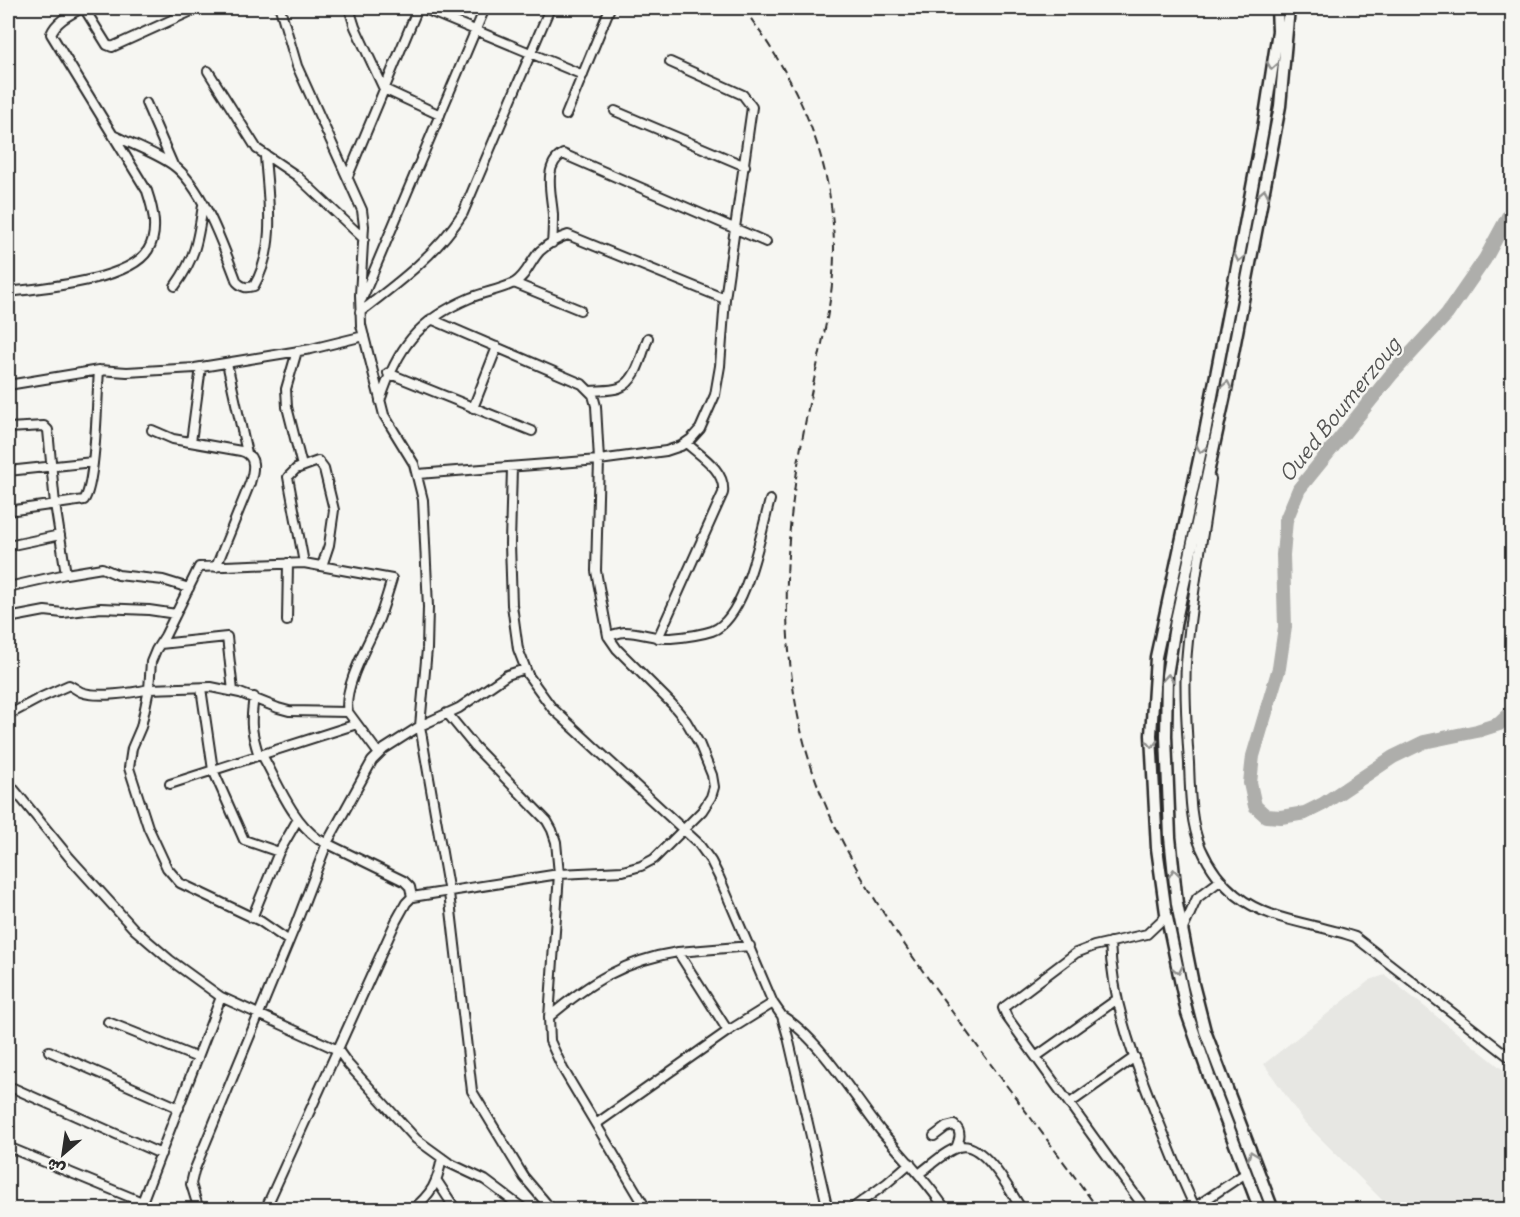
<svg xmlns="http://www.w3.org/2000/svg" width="1520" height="1217" font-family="Delius,'Playpen Sans Arabic',sans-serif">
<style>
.built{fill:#e7e7e3}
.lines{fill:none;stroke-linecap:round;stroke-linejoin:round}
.river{stroke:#aeaeab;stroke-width:14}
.minor-casing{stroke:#2b2b2b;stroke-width:12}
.highway-casing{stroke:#2b2b2b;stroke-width:15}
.minor{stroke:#f6f6f2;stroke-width:8}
.highway{stroke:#f6f6f2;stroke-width:10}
.rail{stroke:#2b2b2b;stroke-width:2;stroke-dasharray:9 4.5;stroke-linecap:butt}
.oneway{stroke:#90908e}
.labels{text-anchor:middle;stroke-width:4.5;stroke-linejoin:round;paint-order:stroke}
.water-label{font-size:21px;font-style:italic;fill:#525251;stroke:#f6f6f2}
</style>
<rect width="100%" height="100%" fill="#f6f6f2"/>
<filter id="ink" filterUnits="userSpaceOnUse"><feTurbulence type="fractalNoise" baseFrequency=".0167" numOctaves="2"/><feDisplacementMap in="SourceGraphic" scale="12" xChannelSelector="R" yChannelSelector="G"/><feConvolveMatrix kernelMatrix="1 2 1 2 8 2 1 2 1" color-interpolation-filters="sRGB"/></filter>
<g filter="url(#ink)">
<path class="built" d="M1385,975L1511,1076L1512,1082V1209H1391L1304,1122L1264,1064L1370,980Z"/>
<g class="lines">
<path class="river" d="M1512,209L1485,259L1447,314L1391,375L1299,489L1286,520L1283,555L1285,627L1279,668L1253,756L1250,783L1255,806L1266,816L1281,817L1305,813L1323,804L1393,757L1424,742L1477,731L1499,724L1512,712"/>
<defs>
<path id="minor" d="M84,8L107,45L112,47L198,8
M280,8L297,66L362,210L364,226L360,295L361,325L384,415L414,464L423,500L428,607L427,649L420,726L449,893L472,1091L524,1177L552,1210
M349,8L355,27L384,89L440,115
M422,8L583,75
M208,71L257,149L297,176L364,239
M146,103L173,165
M615,111L745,166
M566,115L610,8
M115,136C133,145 156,153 173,165C203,187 224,248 237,282C243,288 246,288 254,286C277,246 268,199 265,156
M348,176L418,8
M552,243C553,234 553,224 553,215C552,196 542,165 563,154L766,242
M514,283L580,310
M175,286C196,257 198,239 203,205
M8,292C41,288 129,281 148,250C159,232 153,209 147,191L51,34C56,21 71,14 82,8
M362,299L485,8
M360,312C398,283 437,254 463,213L550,8
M297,351L286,389L287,407L302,466
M227,363L247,453
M388,373L532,431
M8,385L99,370L127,372L195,368L311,349L364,336
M590,391C600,390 610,391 619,388C637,382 642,353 648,338
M380,401C397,348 418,320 470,298C484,292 500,290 514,283C526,277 531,260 540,251C548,244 558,238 568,235L725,299
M473,408L497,347
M8,428L44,426L48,430L55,504L66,574
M152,430L173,439L241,451C257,455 254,470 250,483L216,567
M191,442L201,367
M512,467L510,544L512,605L518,649L528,675L552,708L698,843L711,861L720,879L773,1003
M8,471L93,462
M418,474L599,460L666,451L681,446L691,439L700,429L715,395L720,366L725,299L752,107L743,95L670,62
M1211,479C1203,540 1190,602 1186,664C1184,696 1187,731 1189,763C1190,790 1190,823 1201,848C1209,866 1221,883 1236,895C1269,922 1316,923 1355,937L1512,1059
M8,511L84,500C96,485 97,395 99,370
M8,546L60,535
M304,563L288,477L296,469L318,461L324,469L334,510L329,545L322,566
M8,587L66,574L102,568L118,575L163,580L189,588
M8,618L45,611L63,613L101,608L149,610L176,614
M287,621L288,563
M608,636C613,635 620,632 625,632C641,632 655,639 671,638C683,637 700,635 712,631C746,619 761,532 770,500
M658,638L723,493C726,471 701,456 686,443
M160,644L227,637L233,691
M201,688L213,770L244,840L279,852
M254,697C250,723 251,731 259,756
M348,712L289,711L278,708L240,693L211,687L149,689L151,662L156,650L165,636L199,567L304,563L392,579C388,592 384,606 379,619C369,643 342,688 348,712L379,754
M447,713L475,747L547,821L552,830L556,842L559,874L549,1017L550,1041L563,1069L647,1210
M8,715L42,697L69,685C73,687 77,690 81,692C96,698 133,693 149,689L141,727L132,748L129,768L148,827L167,868L180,883L260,921L289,941
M262,755C278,783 291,819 318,839L404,881L410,887L412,897
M8,782L69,857L134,929L170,960L221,997L338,1050L348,1064L416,1139L449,1163L485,1180L525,1210
M170,784L357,724
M252,918L279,852L298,819
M1183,929L1197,898L1221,880
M1110,942C1112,1006 1137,1068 1161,1127C1172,1154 1182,1181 1195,1207L1191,1210
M678,952L750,946
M782,1016C819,1038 854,1097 881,1131C903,1157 927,1181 946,1210
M549,1017C589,983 625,960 678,952L728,1031
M108,1022L198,1058
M49,1051L179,1108
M1037,1056L1116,1000
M13,1088L161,1154
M1070,1103L1135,1057
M596,1124L728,1031L773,1003L782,1016L788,1037L828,1210
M934,1136L946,1127L954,1125C963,1132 959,1140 956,1148
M8,1147L142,1202
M920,1173C931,1165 945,1151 959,1147C983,1140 1011,1192 1022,1210
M437,1181L456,1210
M1195,1207L1246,1173
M8,1208L11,1210
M139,1210L221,997
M199,1210L191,1184L194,1171L294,929L327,843L372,761L384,749L420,726L459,708L507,675L525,669
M265,1210L396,921L406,903L412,897L559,874L623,871L641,866L654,859L702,811L711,797L714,787L712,775L699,743L686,721L672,704L617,649L608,636L596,571L599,460L596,406L593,395L582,384L431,319
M412,1210C432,1193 437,1184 442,1158
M850,1210L887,1183L910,1163
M1146,1210L1007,1017L1003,1008L1076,953L1094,946L1147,934L1166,916"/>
<path id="highway" d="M1260,1210L1209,1076L1187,1013L1166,913L1157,848L1151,735L1156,657L1205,432L1239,256L1263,129L1278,31L1277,8
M1273,1210L1205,1031L1193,984L1177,904L1170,837L1166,736L1167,675L1176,620L1225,395L1280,106L1289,8"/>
</defs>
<use href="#minor" class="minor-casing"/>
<use href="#highway" class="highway-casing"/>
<use href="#minor" class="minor"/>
<use href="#highway" class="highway"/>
<path class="rail" d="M743,8C797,80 834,157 834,251C834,305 817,360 807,414C787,515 778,614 798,716C820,828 887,922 953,1013C1001,1079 1051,1144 1099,1210"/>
</g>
<defs><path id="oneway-chevron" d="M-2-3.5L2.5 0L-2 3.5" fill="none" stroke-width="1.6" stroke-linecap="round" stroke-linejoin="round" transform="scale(1.5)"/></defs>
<g class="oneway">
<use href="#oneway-chevron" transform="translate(1272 66) rotate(99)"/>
<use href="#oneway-chevron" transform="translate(1264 193) rotate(-79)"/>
<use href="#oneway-chevron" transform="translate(1239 258) rotate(101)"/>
<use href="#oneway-chevron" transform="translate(1227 385) rotate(-79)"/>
<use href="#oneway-chevron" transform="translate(1201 449) rotate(103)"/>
<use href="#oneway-chevron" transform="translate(1168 678) rotate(-86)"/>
<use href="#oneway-chevron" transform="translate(1152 744) rotate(88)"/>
<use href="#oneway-chevron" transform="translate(1174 873) rotate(-97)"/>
<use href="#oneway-chevron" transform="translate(1178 970) rotate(78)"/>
<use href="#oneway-chevron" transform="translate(1252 1155) rotate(-111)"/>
</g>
</g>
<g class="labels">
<g class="water-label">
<text transform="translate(1340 410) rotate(-51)" y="7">Oued Boumerzoug</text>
</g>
</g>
<rect width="1520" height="1217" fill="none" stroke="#f6f6f2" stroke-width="30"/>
<rect x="15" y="15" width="1490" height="1187" fill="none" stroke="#2b2b2b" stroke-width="2" filter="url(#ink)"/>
<g transform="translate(63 1154) rotate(209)" stroke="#f6f6f2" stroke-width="4.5" paint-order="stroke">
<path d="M0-4.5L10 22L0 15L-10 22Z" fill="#2b2b2b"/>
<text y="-9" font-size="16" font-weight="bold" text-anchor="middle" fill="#2b2b2b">ش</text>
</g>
</svg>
